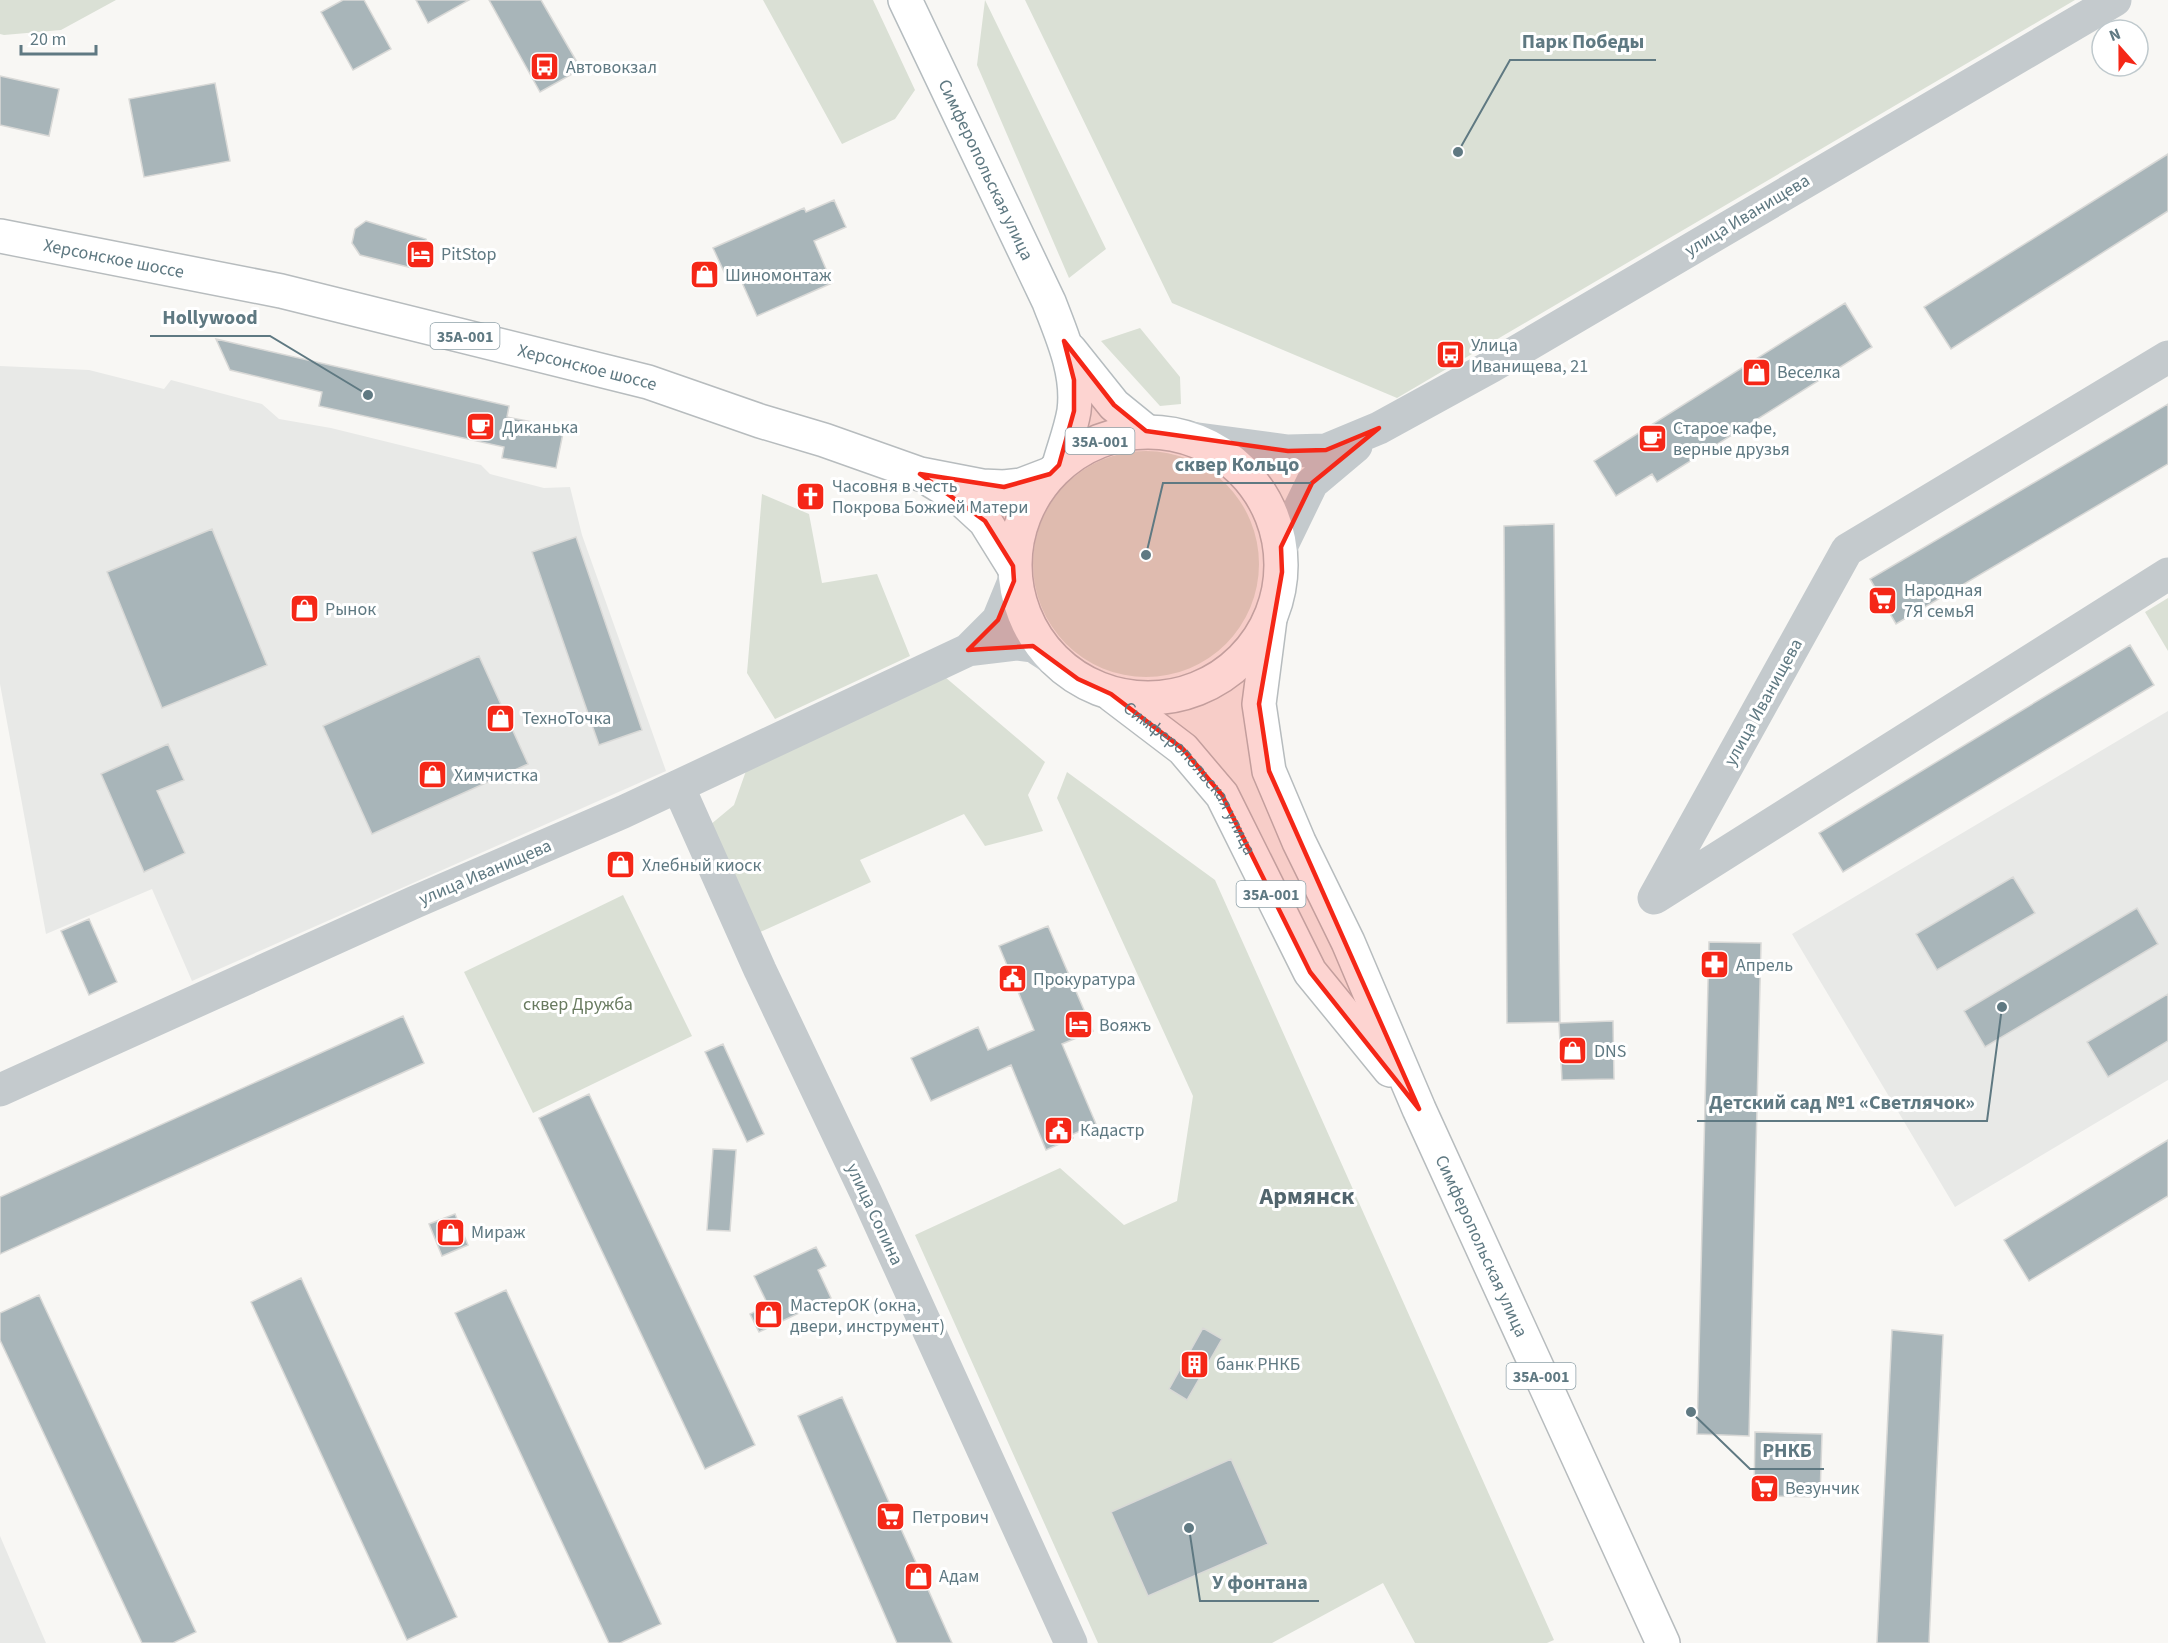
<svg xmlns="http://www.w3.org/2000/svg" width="2168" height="1643" font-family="'Source Sans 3',sans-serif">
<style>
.built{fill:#e8e9e7}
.green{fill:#dae0d5}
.building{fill:#a8b5b9;stroke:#d9d9d7;stroke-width:1.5}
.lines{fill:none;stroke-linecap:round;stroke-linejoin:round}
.major-casing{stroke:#b5bcbf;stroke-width:36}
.highway-casing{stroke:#b7bcbe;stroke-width:36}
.minor{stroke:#c4cacd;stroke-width:33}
.major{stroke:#fff;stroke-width:33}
.highway{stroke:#fff;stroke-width:33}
.marked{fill:#f52717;fill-opacity:0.2;stroke:#f52717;stroke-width:4.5;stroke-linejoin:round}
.labels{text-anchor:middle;stroke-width:6;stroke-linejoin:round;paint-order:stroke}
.shield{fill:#fff;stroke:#8fa1a8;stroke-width:1.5}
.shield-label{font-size:16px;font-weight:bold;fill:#5f7982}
.poi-label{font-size:18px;fill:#5f7982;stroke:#fff;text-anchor:start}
.street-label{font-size:18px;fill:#5f7982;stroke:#fff}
.park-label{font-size:18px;fill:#687a5f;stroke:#fff}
.district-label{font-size:24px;font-weight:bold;fill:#52656d;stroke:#fff}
.leader{fill:none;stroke:#5f7982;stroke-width:2}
.callout-dot{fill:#5f7982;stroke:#fff;stroke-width:2}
.callout-label{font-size:20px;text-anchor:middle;font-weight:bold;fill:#5f7982;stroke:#fff;stroke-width:6;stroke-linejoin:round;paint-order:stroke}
</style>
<rect width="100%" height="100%" fill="#f8f7f4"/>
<path class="built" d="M0,366L89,370L164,389L171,380L262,404L279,419L331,428L481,465L490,474L544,488L570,487L582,535L666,771L192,981L152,889L46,934L0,684Z
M2168,711V1080L1955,1207L1792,934Z
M0,1536L46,1643H0Z"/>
<path class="green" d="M0,0H116L61,30L4,35L0,34Z
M763,0H873L915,90L895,119L842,144Z
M985,0L1106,249L1069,278L977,65Z
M1025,0H2075L1397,398L1172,303Z
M1140,328L1180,377L1181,404L1160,406L1101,341Z
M1033 564a113 113 0 1 1 226 0a113 113 0 1 1-226 0Z
M762,494L809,514L822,583L877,574L910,656L775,719L747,673Z
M2168,598V651L2145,612Z
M945,677L1045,762L1028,795L1043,831L985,846L964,814L860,860L871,882L758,933L710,825L734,805L747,768Z
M1067,772L1215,880L1554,1640L1547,1643H1415L1383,1583L1272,1643H1098L915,1235L1060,1168L1124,1225L1177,1201L1193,1096L1057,798Z
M623,895L692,1036L533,1113L464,972Z"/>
<path class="building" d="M343,0H364L391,49L353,70L321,12Z
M416,0H469L428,23Z
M489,0H541L581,69L540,92Z
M0,76L59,89L49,136L0,125Z
M215,83L230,161L144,177L129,99Z
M2168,154V211L1951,349L1924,307Z
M834,200L846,227L814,241L832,283L757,316L736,269L725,274L713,248L804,208L806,212Z
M366,221L426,239L430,250L425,263L412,268L360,255L352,243L355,229Z
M1845,303L1872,347L1657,482L1652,474L1616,496L1594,461Z
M216,339L509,406L507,417L564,428L556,468L502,458L504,447L319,406L322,392L230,370Z
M2168,404V464L1896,624L1870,579Z
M1554,524L1560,1022L1507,1023L1504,526Z
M212,529L267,665L162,708L107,572Z
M576,537L642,730L599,745L532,552Z
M2130,645L2154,685L1843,872L1819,833Z
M479,656L528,764L372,834L323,726Z
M168,744L184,780L157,791L185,853L144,872L101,774Z
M2013,877L2035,913L1937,970L1916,934Z
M2137,908L2158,944L1985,1047L1964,1011Z
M89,919L117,982L89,995L61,931Z
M1048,926L1093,1031L1062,1044L1096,1124L1071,1135L1073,1138L1046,1150L1011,1065L931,1101L911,1058L978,1027L988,1050L1034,1030L999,946Z
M1709,942L1761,943L1749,1436L1697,1434Z
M2168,994V1041L2108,1077L2087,1042Z
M403,1016L424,1063L0,1254V1197Z
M1613,1021L1614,1079L1562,1080L1559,1023Z
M723,1044L764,1134L747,1142L705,1052Z
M589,1094L755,1445L705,1469L539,1118Z
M2168,1140V1196L2029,1281L2004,1240Z
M713,1149L736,1150L730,1231L707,1230Z
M455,1214L468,1245L442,1256L429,1224Z
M816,1247L826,1266L818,1270L831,1298L759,1332L750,1314L768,1305L754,1276Z
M301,1278L457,1617L407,1640L251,1302Z
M506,1290L661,1624L620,1643H609L455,1313Z
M39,1295L196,1632L173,1643H142L0,1340V1313Z
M1203,1328L1222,1339L1187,1400L1169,1389Z
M1892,1330L1943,1335L1929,1643H1877Z
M842,1397L952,1643H897L798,1416Z
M1755,1432L1822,1434L1820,1497L1754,1496Z
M1231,1459L1268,1544L1148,1596L1111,1512Z"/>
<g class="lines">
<defs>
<g id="major">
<path id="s1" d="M905,0L1049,302C1062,336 1079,373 1074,411C1071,429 1064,447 1059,465"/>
<path d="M1070,350L1114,405L1146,431"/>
</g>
<g id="highway">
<path id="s2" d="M0,236L281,291L648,382L760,421L824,440L920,474L982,486L1004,487L1021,485L1050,474"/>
<circle cx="1148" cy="565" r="133"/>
<path d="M932,481L960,498L985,521L1013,566"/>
<path id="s3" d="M1270,619L1259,704L1269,771L1299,842L1348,942L1419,1109L1663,1643"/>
<path id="s4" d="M1112,695L1183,749L1222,795L1310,972L1390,1070"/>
</g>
</defs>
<use href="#major" class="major-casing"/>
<use href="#highway" class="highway-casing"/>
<path class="minor" d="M1191,438L1288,451L1326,450L1379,428L1492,366L2115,0
M1281,547L1312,483L1356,446
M968,650L998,620L1014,581
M678,786L760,970L866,1193L1071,1643
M1656,897L2168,574
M1654,898L1847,550L2168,357
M0,1090L415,902L623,812L968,650L1016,644L1033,646L1050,657"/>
<use href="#major" class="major"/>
<use href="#highway" class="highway"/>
</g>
<path class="marked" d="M1064,341L1114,405L1146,431L1288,451L1326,450L1379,428L1312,483L1281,547L1282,572L1259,704L1269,771L1419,1109L1310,972L1222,795L1183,749L1111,694L1078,679L1033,646L968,650L998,620L1014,581L1013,566L985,521L920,474L1004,487L1050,474L1059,465L1074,411V380Z"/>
<defs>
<symbol id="bus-square" viewBox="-11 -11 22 22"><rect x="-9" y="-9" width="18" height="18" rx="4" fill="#f52717" stroke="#fff"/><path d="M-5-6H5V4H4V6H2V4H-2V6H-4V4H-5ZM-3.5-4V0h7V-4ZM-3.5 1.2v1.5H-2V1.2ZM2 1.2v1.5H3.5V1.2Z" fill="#fff"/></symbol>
<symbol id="hotel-square" viewBox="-11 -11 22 22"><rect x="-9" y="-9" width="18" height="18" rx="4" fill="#f52717" stroke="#fff"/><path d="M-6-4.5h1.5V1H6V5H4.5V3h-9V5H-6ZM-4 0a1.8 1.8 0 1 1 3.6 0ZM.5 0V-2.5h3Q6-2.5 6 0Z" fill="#fff"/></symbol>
<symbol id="shop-square" viewBox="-11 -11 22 22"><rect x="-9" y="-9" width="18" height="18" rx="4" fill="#f52717" stroke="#fff"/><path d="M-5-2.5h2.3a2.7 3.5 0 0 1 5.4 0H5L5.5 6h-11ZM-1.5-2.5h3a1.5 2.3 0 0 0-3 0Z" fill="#fff"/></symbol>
<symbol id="cafe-square" viewBox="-11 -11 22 22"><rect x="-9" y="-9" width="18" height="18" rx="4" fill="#f52717" stroke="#fff"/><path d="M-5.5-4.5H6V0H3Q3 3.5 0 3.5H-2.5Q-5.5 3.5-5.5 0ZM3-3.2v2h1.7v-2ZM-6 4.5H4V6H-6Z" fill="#fff"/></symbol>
<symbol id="church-square" viewBox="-11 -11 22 22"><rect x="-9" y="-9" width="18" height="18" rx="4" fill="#f52717" stroke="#fff"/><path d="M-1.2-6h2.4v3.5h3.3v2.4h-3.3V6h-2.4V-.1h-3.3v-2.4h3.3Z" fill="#fff"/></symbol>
<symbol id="supermarket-square" viewBox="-11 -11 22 22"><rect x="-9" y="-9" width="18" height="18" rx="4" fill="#f52717" stroke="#fff"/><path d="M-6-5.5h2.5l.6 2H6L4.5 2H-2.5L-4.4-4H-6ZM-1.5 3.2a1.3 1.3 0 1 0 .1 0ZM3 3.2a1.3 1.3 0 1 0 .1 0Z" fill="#fff"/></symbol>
<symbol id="pharmacy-square" viewBox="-11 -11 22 22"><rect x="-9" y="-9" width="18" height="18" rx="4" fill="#f52717" stroke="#fff"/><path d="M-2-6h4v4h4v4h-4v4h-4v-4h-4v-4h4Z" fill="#fff"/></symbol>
<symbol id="civic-square" viewBox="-11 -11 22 22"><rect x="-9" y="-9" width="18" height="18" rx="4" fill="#f52717" stroke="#fff"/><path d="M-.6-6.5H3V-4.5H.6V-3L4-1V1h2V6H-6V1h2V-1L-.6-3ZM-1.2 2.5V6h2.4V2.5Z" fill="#fff"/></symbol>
<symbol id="building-square" viewBox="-11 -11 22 22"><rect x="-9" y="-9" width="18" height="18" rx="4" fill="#f52717" stroke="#fff"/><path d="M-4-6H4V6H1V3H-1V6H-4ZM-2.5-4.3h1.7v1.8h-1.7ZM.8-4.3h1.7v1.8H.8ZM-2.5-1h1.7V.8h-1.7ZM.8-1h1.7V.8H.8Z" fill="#fff"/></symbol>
</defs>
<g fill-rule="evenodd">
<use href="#bus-square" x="528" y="50" width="33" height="33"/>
<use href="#hotel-square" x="404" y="238" width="33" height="33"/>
<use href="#shop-square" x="688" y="258" width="33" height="33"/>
<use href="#bus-square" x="1434" y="338" width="33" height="33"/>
<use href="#shop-square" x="1740" y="356" width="33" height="33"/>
<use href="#cafe-square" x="464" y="410" width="33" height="33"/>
<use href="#cafe-square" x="1636" y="422" width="33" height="33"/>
<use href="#church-square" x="794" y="480" width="33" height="33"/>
<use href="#supermarket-square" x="1866" y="584" width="33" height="33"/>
<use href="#shop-square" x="288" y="592" width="33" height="33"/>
<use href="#shop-square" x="484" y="702" width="33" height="33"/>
<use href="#shop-square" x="416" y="758" width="33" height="33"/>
<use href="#shop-square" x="604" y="848" width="33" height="33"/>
<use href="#pharmacy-square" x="1698" y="948" width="33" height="33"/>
<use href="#civic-square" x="996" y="962" width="33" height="33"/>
<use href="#hotel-square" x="1062" y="1008" width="33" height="33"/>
<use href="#shop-square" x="1556" y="1034" width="33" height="33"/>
<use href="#civic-square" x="1042" y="1114" width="33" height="33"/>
<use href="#shop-square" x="434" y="1216" width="33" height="33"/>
<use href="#shop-square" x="752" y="1298" width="33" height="33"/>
<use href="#building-square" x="1178" y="1348" width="33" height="33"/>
<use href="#supermarket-square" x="1748" y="1472" width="33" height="33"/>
<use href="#supermarket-square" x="874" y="1500" width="33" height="33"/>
<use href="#shop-square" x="902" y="1560" width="33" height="33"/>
</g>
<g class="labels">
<g class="shield">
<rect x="430.5" y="323" width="69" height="26" rx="4.5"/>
<rect x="1065.5" y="428" width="69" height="26" rx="4.5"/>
<rect x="1236.5" y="881" width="69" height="26" rx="4.5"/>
<rect x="1506.5" y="1363" width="69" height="26" rx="4.5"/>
</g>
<g class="shield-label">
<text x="465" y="342">35А-001</text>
<text x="1100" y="447">35А-001</text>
<text x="1271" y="900">35А-001</text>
<text x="1541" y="1382">35А-001</text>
</g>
<g class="poi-label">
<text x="566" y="73">Автовокзал</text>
<text x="441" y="260">PitStop</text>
<text x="725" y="281">Шиномонтаж</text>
<text x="1471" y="351">Улица<tspan x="1471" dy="21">Иванищева, 21</tspan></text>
<text x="1777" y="378">Веселка</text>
<text x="502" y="433">Диканька</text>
<text x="1673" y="434">Старое кафе,<tspan x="1673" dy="21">верные друзья</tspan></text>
<text x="832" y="492">Часовня в честь<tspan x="832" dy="21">Покрова Божией Матери</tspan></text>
<text x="1904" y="596">Народная<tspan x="1904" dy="21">7Я семьЯ</tspan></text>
<text x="325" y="615">Рынок</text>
<text x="522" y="724">ТехноТочка</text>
<text x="454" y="781">Химчистка</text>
<text x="642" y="871">Хлебный киоск</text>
<text x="1736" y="971">Апрель</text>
<text x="1033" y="985">Прокуратура</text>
<text x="1099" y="1031">Вояжъ</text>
<text x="1594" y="1057">DNS</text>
<text x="1080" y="1136">Кадастр</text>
<text x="471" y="1238">Мираж</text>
<text x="790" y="1311">МастерОК (окна,<tspan x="790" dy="21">двери, инструмент)</tspan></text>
<text x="1216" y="1370">банк РНКБ</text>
<text x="1785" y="1494">Везунчик</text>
<text x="912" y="1523">Петрович</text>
<text x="939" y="1582">Адам</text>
</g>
<g class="street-label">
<text dy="6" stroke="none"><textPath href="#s1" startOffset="188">Симферопольская улица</textPath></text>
<text transform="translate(1747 215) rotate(-31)" y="6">улица Иванищева</text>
<text dy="6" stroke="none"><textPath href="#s2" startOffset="116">Херсонское шоссе</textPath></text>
<text dy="6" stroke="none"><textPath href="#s2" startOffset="602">Херсонское шоссе</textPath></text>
<text transform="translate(1763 702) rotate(-61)" y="6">улица Иванищева</text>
<text dy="6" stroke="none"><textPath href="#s4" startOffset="116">Симферопольская улица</textPath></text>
<text transform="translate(485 872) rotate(-23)" y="6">улица Иванищева</text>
<text transform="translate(875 1214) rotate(65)" y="6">улица Сопина</text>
<text dy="6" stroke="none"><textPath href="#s3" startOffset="674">Симферопольская улица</textPath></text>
</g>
<g class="park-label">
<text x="578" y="1010">сквер Дружба</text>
</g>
<g class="district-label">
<text x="1307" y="1204">Армянск</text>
</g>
</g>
<path class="leader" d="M1458 152L1510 60H1656M368 395L270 336H150M1146 555L1163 483H1311M2002 1007L1987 1121H1697M1691 1412L1750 1469H1824M1189 1528L1200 1601H1319"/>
<g class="callout-dot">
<circle cx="1458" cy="152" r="6"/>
<circle cx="368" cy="395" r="6"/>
<circle cx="1146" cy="555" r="6"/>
<circle cx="2002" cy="1007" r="6"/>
<circle cx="1691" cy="1412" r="6"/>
<circle cx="1189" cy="1528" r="6"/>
</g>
<g class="callout-label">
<text x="1583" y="48">Парк Победы</text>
<text x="210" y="324">Hollywood</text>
<text x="1237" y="471">сквер Кольцо</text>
<text x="1842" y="1109">Детский сад №1 «Светлячок»</text>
<text x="1787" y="1457">РНКБ</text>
<text x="1260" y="1589">У фонтана</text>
</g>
<g transform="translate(2120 48) rotate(339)"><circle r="28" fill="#ffffff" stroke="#bfc9cd" stroke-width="1.5"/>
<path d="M0-4.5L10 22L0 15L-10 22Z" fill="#f52717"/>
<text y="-9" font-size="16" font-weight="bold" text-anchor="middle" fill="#5f7982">N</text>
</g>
<path d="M21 45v9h75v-9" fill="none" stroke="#5f7982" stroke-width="3"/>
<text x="30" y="45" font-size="18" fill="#5f7982" stroke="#ffffff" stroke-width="4.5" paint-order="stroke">20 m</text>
</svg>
